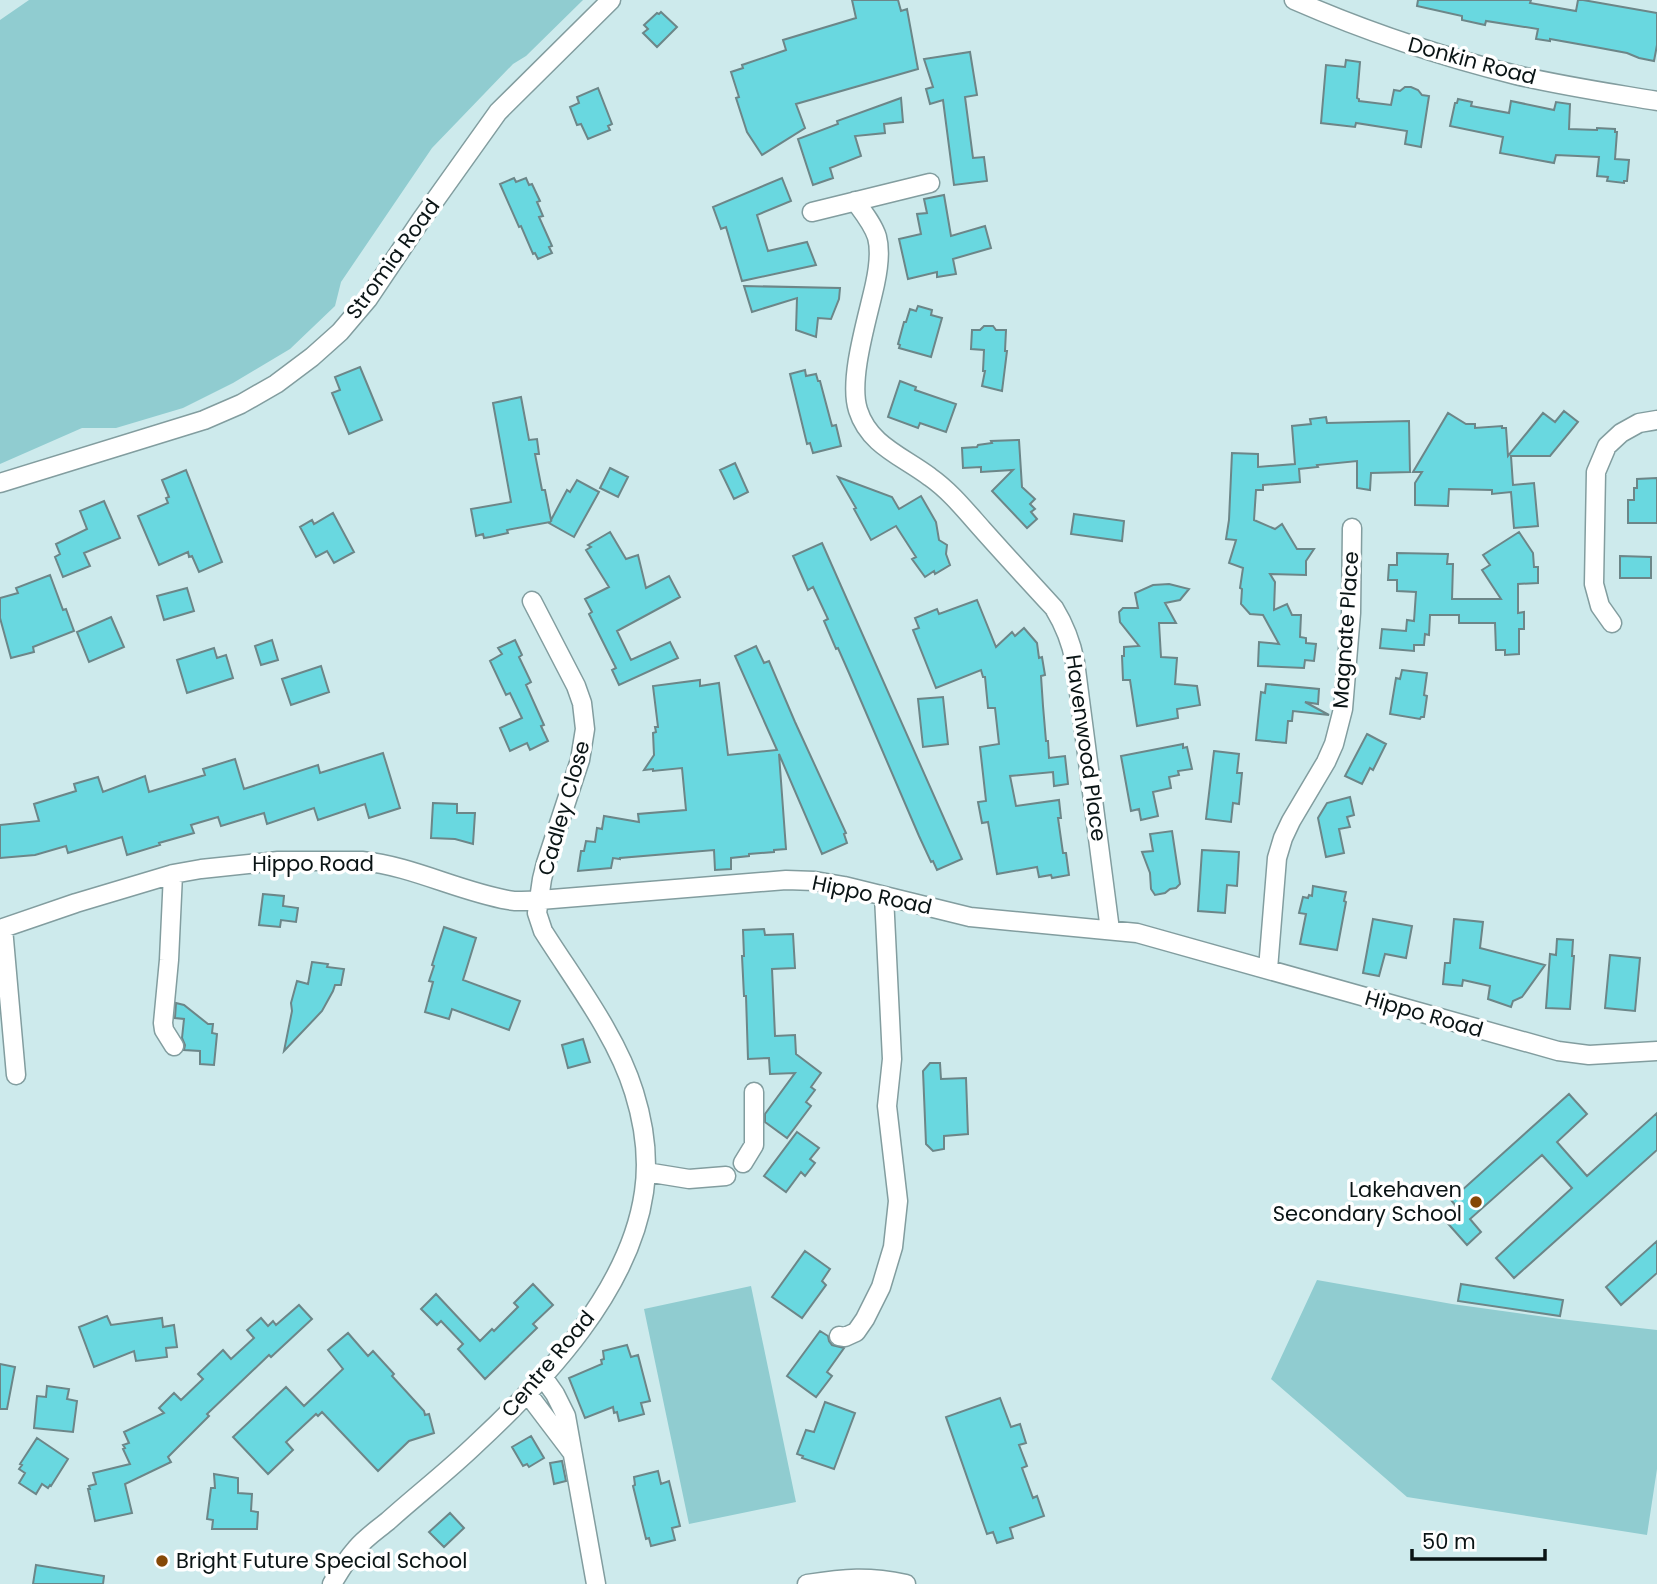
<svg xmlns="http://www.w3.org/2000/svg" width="1657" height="1584" font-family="Poppins,sans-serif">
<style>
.green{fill:#90ccd0}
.building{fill:#69d8e0;stroke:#6c8688;stroke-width:2}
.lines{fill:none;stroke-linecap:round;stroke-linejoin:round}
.minor-casing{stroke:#829d9f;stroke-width:21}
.minor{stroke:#fff;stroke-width:18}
.poi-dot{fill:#854806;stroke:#fff;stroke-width:2.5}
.labels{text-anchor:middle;stroke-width:7;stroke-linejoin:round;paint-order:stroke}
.street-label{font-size:21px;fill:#0a1415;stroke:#fff}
.poi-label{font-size:21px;fill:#0a1415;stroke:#fff;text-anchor:end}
</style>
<rect width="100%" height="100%" fill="#cdeaec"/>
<path class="green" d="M29,0H583L526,56L513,64L432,148L341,282L335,306L290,349L233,383L183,408L116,428H82L0,464V20Z
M1317,1280L1452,1304L1560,1319L1657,1330V1469L1647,1535L1407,1497L1271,1379Z
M751,1286L796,1502L689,1524L644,1309Z"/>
<path class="building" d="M852,0H898L901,11L907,9L918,69L796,104L805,128L762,155L747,132L736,98L739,97L731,72L743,68L742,65L786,50L783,40L856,18Z
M1418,0H1531L1530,3L1576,11L1578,0H1583L1657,13V45L1654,61L1639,58L1627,53L1595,47L1550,39V41L1536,39L1538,29L1486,21L1485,25L1462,20V16L1417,6Z
M661,12L677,27L657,47L643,33L648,29L644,25L657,13L659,14Z
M970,52L977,95L965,97L973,158L984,157L987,181L954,185L943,100L930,104L926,89L933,87L924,59Z
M1346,60L1360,62L1357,98L1359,99V101L1391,105L1394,90L1400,91L1405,87H1411L1418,90L1422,95L1429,96L1421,147L1405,144L1407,131L1356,123L1355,127L1321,123L1326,65L1345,67Z
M598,88L612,124L608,126L610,130L588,139L581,124L577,125L570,107L579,103L577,97Z
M901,98L903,122L884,124L885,133L855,136L861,156L830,168L833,178L813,185L798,139L838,124L837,121Z
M1458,99L1472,102L1471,106L1509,113L1511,101L1554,110L1556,102L1570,104L1569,129L1597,130V128L1615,129V132H1617L1615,159L1629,160L1627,181H1624V183L1607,181L1608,177L1597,176L1599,157L1556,155L1554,163L1500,153L1503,137L1450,126L1455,103H1457Z
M514,178L516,182L526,178L529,185L532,184L540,201L537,202L543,216L539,217L552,246L549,247L552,253L538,259L535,253L533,254L521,226L519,227L500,184Z
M782,178L791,201L757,215L768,251L807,242L816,265L742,281L726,227L721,229L713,207Z
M944,195L951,236L985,226L991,248L953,259L956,274L937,277V272L908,279L899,239L921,234L917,214L927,213L924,199Z
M744,286L840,288L839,299L831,319L818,318L816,337L796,330L797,298L752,312Z
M918,306L932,310L931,315L942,318L931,357L899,348L900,345L898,344L904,322H906L910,309L916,311Z
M984,326H993L996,330H1006L1005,351H1007L1002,391L982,386L985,371H983L984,350L971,349L972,330H980Z
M360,367L382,420L349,434L332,393L340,390L335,377Z
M805,370L806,376L816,374L818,381H820L832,426L836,425L841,446L813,453L810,443L807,444L790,374Z
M900,381L916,387L915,390L956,404L946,432L920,423L918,428L888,417Z
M521,397L529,440L537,439L539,454H535L542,490H545L551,520L567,490L570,492L577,480L599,492L574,537L549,523L550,522L507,530L508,533L490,537L484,538L483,534L476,536L471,509L511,502L493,403Z
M1564,411L1578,422L1550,456H1511L1513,485L1534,483L1538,526L1514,528L1511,492L1492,494V490L1449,489L1448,506L1415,505V483L1422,472H1413L1448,413L1466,424H1475V428L1502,426V428H1506L1508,456L1543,413L1555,422Z
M1326,417L1327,423L1409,421L1410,472L1371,473L1370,490L1357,488V461L1317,465L1318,467L1299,469L1300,482L1263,485V490H1256L1254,520L1275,529L1282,524L1297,549H1314L1306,561V575L1270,574L1275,582L1274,610L1287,604L1292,615H1301L1300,637L1306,638V643L1316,644L1314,661L1305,660L1304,668L1258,666L1259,642L1279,644L1263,615L1250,614L1241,604L1242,589L1240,588L1243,568L1229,563L1236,540L1226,539L1229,520L1232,453L1258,454V467L1295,464L1292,426L1311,424L1310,419Z
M1019,440L1022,487L1035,499L1030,504L1035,509L1031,512L1037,519L1027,528L992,491L1013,470L981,472V467L963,468L962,448L977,447L978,445L992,443L991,441Z
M735,463L748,492L734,499L720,470Z
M610,468L628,477L618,497L600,488Z
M186,470L222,562L199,572L192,556L189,557L188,552L159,565L138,516L168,503L166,498L169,497L162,480Z
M838,477L892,497L899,509L921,496L936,522L939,540L947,545L946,554L950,565L935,574L934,571L925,577L912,559L916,557L896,526L871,540L854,509L856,508Z
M1657,478V523H1628V500H1634V488H1637V479Z
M104,501L120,538L84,553L90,566L63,577L55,557L60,554L56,544L87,529L80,511Z
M333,513L354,552L334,563L327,551L316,557L300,527L312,520L314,524Z
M1074,514L1124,521L1122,541L1071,534Z
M610,532L626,559L638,555L646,588L669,576L680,597L617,631L631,660L670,642L678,658L619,685L612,670L616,668L589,614L592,612L585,599L609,587L586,550L591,547L588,545Z
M1519,532L1533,553L1534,567H1538V583L1518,584V613L1524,612V629H1519V654L1505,655V650H1496L1495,623H1459V615H1430L1429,635L1425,634L1424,645H1414V651L1380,648L1382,629L1406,631L1407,620L1414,621L1416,592L1397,591V580H1388L1389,565H1397V553L1448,554L1447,564H1453L1452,599H1501L1482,570L1490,565L1483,555Z
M822,543L962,859L937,870L933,861L931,862L919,836L849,673L838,648L836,649L824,621L828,619L813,587L808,590L793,556Z
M1620,556L1651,557V578H1620Z
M50,575L63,610L66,609L74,631L33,647L34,652L11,658L0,618V598L18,593L16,588Z
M1169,584L1189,589L1180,600L1165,603L1176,623H1159L1161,657L1177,658L1175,684L1197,686L1200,705L1177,709L1178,718L1137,726L1130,680H1123L1122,656H1124V647L1139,646L1120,622L1119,612L1123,608H1138L1135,593L1153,585Z
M187,588L194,611L164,620L157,596Z
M977,600L996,647L1012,632L1015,636L1024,628L1037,643L1039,658L1042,657L1045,675L1041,676L1043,706L1046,741H1048L1049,758L1065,756L1068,784L1054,786L1053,772L1010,776L1016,806L1059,800L1061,818H1058L1063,853H1066L1069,875L1052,878L1051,875L1039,877L1037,867L997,874L988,822L982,823L978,802L986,801L980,747L999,744L995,708H988L985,677H983L981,670L936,688L913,630L919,628L915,618L937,609L939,614Z
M111,617L124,647L89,662L77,632Z
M272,640L278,660L261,665L255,646Z
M515,640L522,655L519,657L531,682L526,685L544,725L541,726L548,741L530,750L527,743L510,751L500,728L522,718L510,693L506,695L490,661L502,654L498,648Z
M756,646L764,663L769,661L795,722L846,833L844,834L847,843L822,854L779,754L786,849L774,850V852L749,854V856L731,858V869L715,870L714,850L620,858V859L613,858L611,868L578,871L581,851H584L586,841L595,842L597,828L602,829L604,816L639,822L638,814L686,810L682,768L653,771V769L644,770L654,755L653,733L656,732L655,727H658L653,686L700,680V686L719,683L728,755L777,750L735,656Z
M214,648L217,658L226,655L233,678L187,693L177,660Z
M321,666L329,692L291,705L282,679Z
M1402,670L1427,673L1424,695L1427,696L1424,717H1421L1420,719L1390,714L1396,678L1400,679Z
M1266,684L1319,689L1318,704L1305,702L1329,715L1293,711L1292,721H1288L1286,743L1256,740L1261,692L1265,693Z
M943,697L948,744L923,747L918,699Z
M1367,734L1386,744L1373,770L1370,768L1362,784L1345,776Z
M1183,744V748L1187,747L1192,769L1178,771L1179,775L1169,777L1171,788L1153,792L1158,816L1141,820L1139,809L1131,811L1121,756Z
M1214,751L1239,754L1237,773H1242L1239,804L1233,803L1231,822L1206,819Z
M383,753L400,808L369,818L365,804L318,820L314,808L267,824L264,813L221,826L218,817L191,825L194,833L159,843L160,845L127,855L122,837L68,853L66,846L35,855L0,858V825L39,821L34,804L76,791L74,784L98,777L103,792L145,776L149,792L205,775L203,769L235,759L244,789L318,765L320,773Z
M1350,797L1354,815L1347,817L1350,827L1339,829L1344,853L1326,857L1318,818L1327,803Z
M433,803L457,804V813H475L473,844L455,839L431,838Z
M1172,831L1180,884L1176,888L1170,889L1165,893L1155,895L1151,889L1150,873L1142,852L1153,851L1150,834Z
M1202,850L1239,852L1237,886L1227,885L1225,913L1198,911Z
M1313,886L1346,892L1344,901L1346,902L1337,950L1300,944L1306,914L1299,913L1303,897L1308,898L1309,895L1312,896Z
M263,894L284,896L283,906L298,908L296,922L281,920L280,927L259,925Z
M1373,919L1412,926L1406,958L1385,954L1379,976L1363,973Z
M1454,919L1483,922L1480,948L1545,965L1522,997L1513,1001L1511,1007L1488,999L1490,986L1463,980L1462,986L1443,984L1445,963H1450Z
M444,927L476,938L463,980L520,1001L509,1030L452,1009L449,1019L425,1012L433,982L429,981L434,966L432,965Z
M764,929L765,935L793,934L795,968L772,969L775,1036L795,1035L796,1054L821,1073L811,1087L815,1090L806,1102L811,1106L787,1138L765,1122V1114L795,1073L770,1074L769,1058L748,1059L746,996H744L742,956H744L743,930Z
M1557,939L1573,940L1572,956H1574L1570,1009L1546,1008L1550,954L1556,955Z
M1610,955L1640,958L1635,1011L1605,1008Z
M312,962L328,964L327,967L344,969L341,985H335L333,991L322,1011L284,1051L292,1011L291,1003L297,981L308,984Z
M176,1003L184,1005L208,1024H213L212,1033L217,1034L214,1065L200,1064V1051L184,1050L185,1045L182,1038L184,1019L175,1018Z
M583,1039L590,1062L568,1068L562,1045Z
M930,1063H940L941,1079L966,1078L968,1134L944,1136V1149L933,1151L926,1144L923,1071Z
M1569,1094L1587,1114L1557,1142L1587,1176L1657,1113V1150L1514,1278L1496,1258L1572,1188L1542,1155L1470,1219L1481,1232L1467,1245L1443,1218L1456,1206L1451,1200Z
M797,1132L819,1148L810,1159L815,1163L805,1176L801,1172L786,1192L764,1176Z
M1657,1241V1273L1621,1305L1606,1287Z
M805,1251L830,1269L822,1281L826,1285L802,1318L772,1297Z
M533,1284L553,1305L533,1324L537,1328L485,1379L458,1349L463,1344L441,1321L437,1325L421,1309L436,1294L480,1341L492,1329L494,1331L518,1307L514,1303Z
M1461,1284L1563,1300L1560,1316L1458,1301Z
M299,1305L312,1319L271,1357L269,1355L207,1414L209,1416L168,1457L171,1462L125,1484L132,1513L95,1521L88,1489H90L89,1486L96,1484L93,1473L130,1464L123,1449L125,1448L123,1445L129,1443L124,1432L164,1413L159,1408L174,1393L181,1400L203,1379L198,1374L223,1350L231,1359L254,1338L247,1330L261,1318L268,1326L273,1321L276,1325Z
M107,1316L111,1325L162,1318L163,1327L174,1325L177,1347L166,1348L167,1357L136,1361L134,1351L94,1367L79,1327Z
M820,1331L828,1336L829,1341L832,1345L844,1348L827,1372L832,1376L816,1397L787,1376Z
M348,1333L368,1356L373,1351L394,1374L392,1376L424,1411L425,1415L429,1414L434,1433L409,1441L378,1471L322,1412L318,1416L316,1414L286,1442L293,1450L268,1474L233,1437L286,1387L304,1406L343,1369L328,1350Z
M627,1345L631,1357L638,1355L650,1401L641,1403L644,1414L619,1421L617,1412L614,1413L613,1407L585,1418L569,1378L602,1364L601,1360L604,1359L603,1351Z
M0,1364L15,1367L7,1409H0Z
M47,1386L69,1389L67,1399L77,1401L73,1432L34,1428L37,1396L46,1397Z
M1000,1398L1011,1427L1020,1424L1026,1443L1019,1445L1027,1466L1022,1468L1033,1498L1037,1496L1044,1516L1010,1528L1013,1538L997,1543L993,1532L987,1534L946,1417Z
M825,1402L855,1413L834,1469L802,1458L803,1456L797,1454L806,1430L814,1432Z
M531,1436L544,1458L529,1467L527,1464L523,1466L512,1447Z
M37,1438L68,1459L51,1486L50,1485L48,1488L42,1484L36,1494L19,1483L25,1473L19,1469L22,1465L20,1464Z
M562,1461L566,1481L554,1484L550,1463Z
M658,1471L661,1484L669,1481L680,1526L672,1528L675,1540L651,1546L649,1538L646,1539L633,1486L635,1485L634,1477Z
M214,1474L238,1478V1493L252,1494L251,1511L258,1512L257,1529H212L213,1520L207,1519L211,1488H215Z
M450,1513L464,1528L444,1547L429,1532Z
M36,1565L104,1576L103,1584H33Z"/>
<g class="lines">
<defs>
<path id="minor" d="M1294,0C1365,31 1439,56 1516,75C1562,86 1610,93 1657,101
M855,201C863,212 873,224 877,237C881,252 878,270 875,284C868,317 848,379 858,410C869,445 902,456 930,477C950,491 966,511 982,529C1006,556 1030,582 1054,608C1065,626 1071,641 1075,662L1110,930
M812,212L930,183
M0,483L204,420L241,404L276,384L312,357L340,332L368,299L421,220L498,112L611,0
M1612,623L1600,606L1594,584L1596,472L1607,446L1621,433L1639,423L1657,420
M173,874L169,960L163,1023L164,1030L174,1046
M3,928L16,1075
M0,929L76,903L173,874L201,869L278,861H362C412,866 458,891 508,900C518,902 530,901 540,900L786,880L815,881L844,886L970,917L1137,933L1558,1051L1589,1055L1657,1051
M1268,969L1277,858L1283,838L1291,821L1326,762L1334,744L1343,709L1351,613L1352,528
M743,1163L754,1145V1092
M646,1172L689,1179L726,1176
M839,1336L845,1337L856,1332L865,1319L881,1287L893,1247L898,1201L887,1106L892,1059L884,896
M543,1377L555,1394L566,1416L596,1584
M527,1393L571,1451
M332,1584C339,1572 347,1559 356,1549C365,1538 377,1530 388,1521C417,1495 448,1471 476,1444C546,1379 630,1290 644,1192C649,1158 644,1124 634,1092C617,1036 574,980 543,931L537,913L542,879L546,863L580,760L585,729L582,703L576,686L532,601
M807,1584C845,1578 868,1576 906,1584"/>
</defs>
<use href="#minor" class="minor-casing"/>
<use href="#minor" class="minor"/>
</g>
<g class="poi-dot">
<circle cx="1476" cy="1202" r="7"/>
<circle cx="162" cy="1561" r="7"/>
</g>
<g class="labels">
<g class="street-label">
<text transform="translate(1472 61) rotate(15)" y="7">Donkin Road</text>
<text transform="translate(393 259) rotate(-54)" y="7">Stromia Road</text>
<text transform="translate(1346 630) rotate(-86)" y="7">Magnate Place</text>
<text transform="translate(1086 748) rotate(82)" y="7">Havenwood Place</text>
<text transform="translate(564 808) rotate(-74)" y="7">Cadley Close</text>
<text x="313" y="871">Hippo Road</text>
<text transform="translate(872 895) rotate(12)" y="7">Hippo Road</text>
<text transform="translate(1424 1014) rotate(16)" y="7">Hippo Road</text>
<text transform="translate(548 1364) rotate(-50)" y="7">Centre Road</text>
</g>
<g class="poi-label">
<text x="1462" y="1197">Lakehaven<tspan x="1462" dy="24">Secondary School</tspan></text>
<text x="176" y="1568" text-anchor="start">Bright Future Special School</text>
</g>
</g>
<path d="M1412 1549v10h133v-10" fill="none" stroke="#0a1415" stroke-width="3.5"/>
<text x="1422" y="1549" font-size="21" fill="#0a1415" stroke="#ffffff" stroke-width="5" paint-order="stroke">50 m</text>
</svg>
